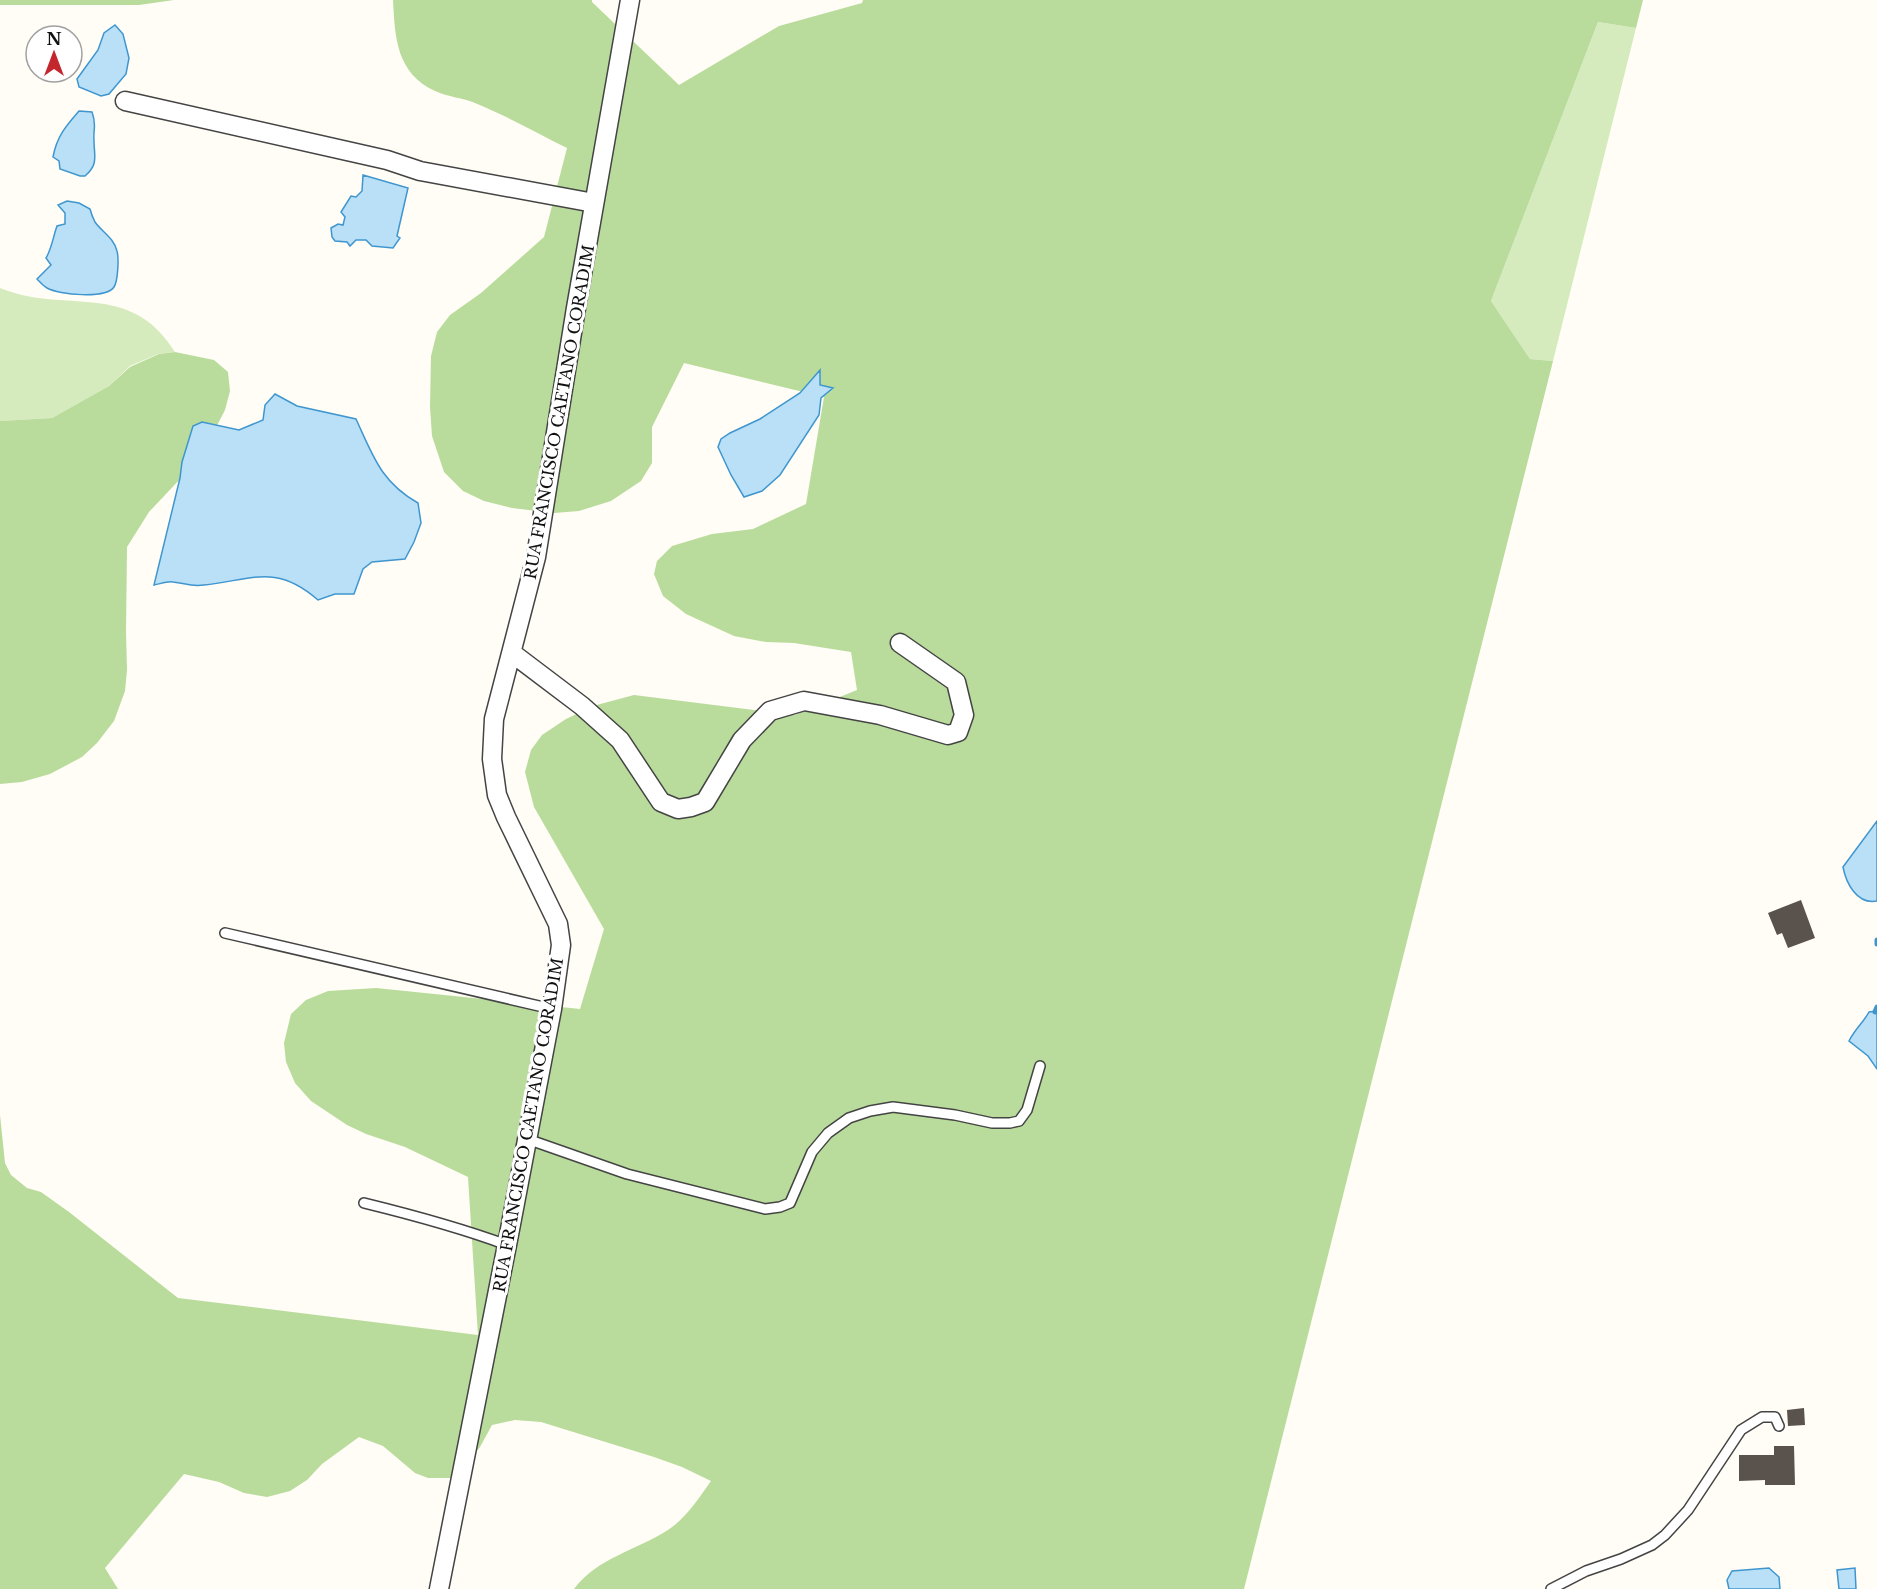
<svg xmlns="http://www.w3.org/2000/svg" width="1877" height="1589" font-family="'Libre Baskerville',serif">
<style>
.green{fill:#d5ebbd}
.forest{fill:#b9dc9c}
.water{fill:#b9e0f7;stroke:#3f96cf;stroke-width:1.5}
.lines{fill:none;stroke-linecap:round;stroke-linejoin:round}
.stream{stroke:#3f96cf;stroke-width:5}
.building{fill:#5a524d}
.service-casing{stroke:#444;stroke-width:12}
.minor-casing{stroke:#444;stroke-width:21}
.service{stroke:#fff;stroke-width:9}
.minor{stroke:#fff;stroke-width:18}
.labels{text-anchor:middle;stroke-width:6;stroke-linejoin:round;paint-order:stroke}
.street-label{font-size:16px;fill:#111;stroke:#fff}
</style>
<rect width="100%" height="100%" fill="#fffdf5"/>
<path class="green" d="M1598,22L1636,28L1553,361L1530,359L1491,301Z
M0,288C65,315 130,279 175,352L158,354L130,366L109,386L52,418L0,421Z"/>
<path class="forest" d="M0,0H174L139,5H0Z
M393,0H592V2L679,85L779,26L862,3L863,0H1643L1636,28L1598,22L1491,301L1530,359L1553,361L1244,1589H574C597,1558 637,1550 668,1530C686,1518 699,1498 711,1481L682,1467L654,1457L541,1422L515,1420L492,1425L480,1447L461,1471L450,1478H428L415,1473L383,1446L359,1437L322,1464L307,1480L290,1491L267,1497L244,1493L219,1482L184,1474L105,1568L118,1589H0V1115L5,1163L11,1175L27,1188L41,1192L69,1212L178,1298L478,1335L468,1177L405,1147L366,1134L347,1125L311,1101L295,1083L286,1062L284,1043L291,1014L306,1000L328,991L376,988L580,1009L604,929L534,807L525,772L531,750L542,735L566,719L593,706L634,695L795,715L857,690L851,652L794,643L766,642L734,636L686,614L663,596L654,574L657,561L672,546L712,534L753,529L806,504L824,397L684,363L652,427V463L641,481L611,501L579,511L554,513L512,508L484,501L463,491L444,472L432,436L430,407L431,356L437,332L450,315L481,293L544,237L567,148C537,133 507,116 475,103C463,98 448,97 435,91C396,73 395,37 393,0Z
M175,352L214,360L228,372L230,391L225,410L210,439L182,477L149,512L127,547L126,632L127,670L125,691L114,721L97,743L82,757L50,774L22,782L0,784V421L52,418L109,386L130,367L159,354Z"/>
<path class="water" d="M115,25L123,34L129,58L126,74L109,94L101,96L79,87L77,79L98,50L104,33Z
M79,111L92,112C97,125 93,128 94,141C94,156 99,164 85,176H80L60,169L59,161L53,157C57,136 66,126 79,111Z
M363,175L408,188L397,236L400,238L393,248L372,246L366,240H356L350,246L347,242L335,241L332,237L331,228L338,224L343,225L345,217L341,212L351,196L356,197L362,191Z
M67,201L79,203L90,209C91,213 93,218 95,222C102,232 114,238 117,251C119,258 118,281 114,287C106,299 59,295 47,288C43,286 40,282 37,279L51,265L46,258C52,248 53,237 57,226L65,224V213L58,205Z
M820,370V385L833,388L821,398L819,415L780,475L762,491L744,497L731,475L718,447L721,439L730,433L760,419L800,393Z
M275,394L297,406L356,419C373,456 381,482 418,503L421,523L414,542L405,559L372,562L363,569L354,594H335L318,600C276,563 252,580 204,585C190,587 185,583 173,582C167,581 160,584 154,585L180,478L182,462L193,426L202,422L239,430L263,420L265,405Z
M1877,821V901C1857,905 1846,883 1843,867Z
M1877,1011V1069L1868,1056L1849,1041C1855,1029 1863,1023 1869,1012Z
M1769,1568L1779,1577L1780,1589H1729L1727,1580L1732,1571Z
M1855,1568L1856,1589H1839L1837,1570Z"/>
<g class="lines">
<path class="stream" d="M1877,940V944
M1875,1012L1877,1007"/>
</g>
<path class="building" d="M1801,900L1815,938L1788,948L1782,933L1777,935L1768,913Z
M1804,1408L1805,1425L1788,1426L1787,1410Z
M1774,1446H1794L1795,1485H1765V1480L1739,1481V1455H1774Z"/>
<g class="lines">
<defs>
<path id="service" d="M225,933L552,1009
M527,1139L627,1174L765,1209L780,1207L790,1203L812,1152L828,1133L849,1118L870,1111L893,1107L955,1115L992,1123H1010L1019,1121L1027,1110L1040,1066
M364,1203C413,1215 461,1228 507,1245
M1551,1589L1586,1571L1621,1559L1652,1545L1665,1535L1688,1510L1741,1430L1762,1417H1775L1779,1426"/>
<path id="minor" d="M125,101L387,160L420,171L594,203
M512,653L582,706L620,740L661,802L678,809L691,807L705,802L742,740L770,711L804,701L880,715L948,735L958,732L964,715L956,682L900,643
M439,1589L507,1245L552,1009L561,945L558,924L506,817L497,795L492,759L494,719L536,557L576,308L630,0"/>
</defs>
<use href="#service" class="service-casing"/>
<use href="#minor" class="minor-casing"/>
<use href="#service" class="service"/>
<use href="#minor" class="minor"/>
</g>
<g class="labels">
<g class="street-label">
<text transform="translate(559 412) rotate(-80)" y="6">RUA FRANCISCO CAETANO CORADIM</text>
<text transform="translate(528 1125) rotate(-80)" y="6">RUA FRANCISCO CAETANO CORADIM</text>
</g>
</g>
<g transform="translate(54 54)"><circle r="28" fill="#ffffff" stroke="#a0a0a0" stroke-width="1.5"/>
<path d="M0-4.5L10 22L0 15L-10 22Z" fill="#c4262e"/>
<text y="-9" font-size="16" font-weight="bold" text-anchor="middle" fill="#111111">N</text>
</g>
</svg>
